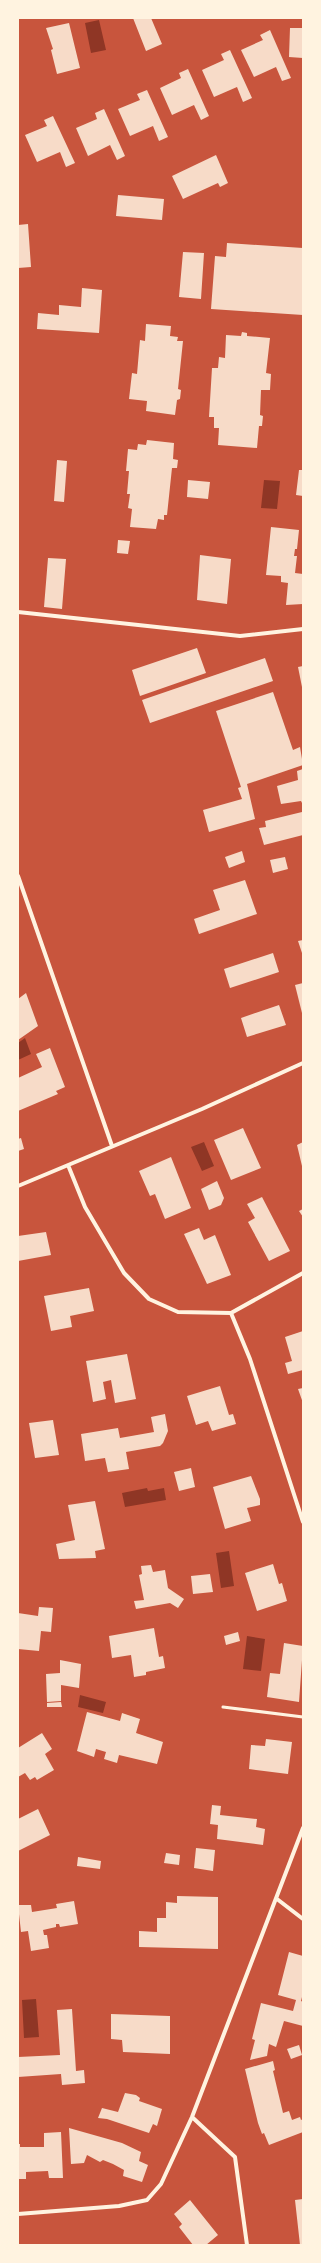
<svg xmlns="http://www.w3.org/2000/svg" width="321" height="2263" font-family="'Asap Condensed',sans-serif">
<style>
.water{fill:#8f3625}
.building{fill:#f7dbc8}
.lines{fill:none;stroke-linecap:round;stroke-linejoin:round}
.service{stroke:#fff3e0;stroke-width:3}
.minor{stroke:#fff3e0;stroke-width:4}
</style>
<rect width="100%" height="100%" fill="#c8553d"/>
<path class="water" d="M99,20L106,50L91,53L85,23Z
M264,480L280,481L277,509L261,508Z
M25,1038L31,1054L18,1060V1043Z
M204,1142L214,1166L202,1171L191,1147Z
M147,1488L148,1491L164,1488L166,1500L125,1507L122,1493Z
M229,1551L234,1586L221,1588L216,1553Z
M247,1636L265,1639L261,1671L243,1669Z
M80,1695L106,1702L103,1713L78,1707Z
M36,1999L39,2037L24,2038L22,2000Z"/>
<path class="building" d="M133,18H151L162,44L146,51Z
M69,23L80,68L57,74L51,50L53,49L46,28Z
M290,28H303V58L289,57Z
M270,30L291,78L282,81L276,67L254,77L241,50L263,40L260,35Z
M230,50L252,98L243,102L237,87L214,97L202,70L224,60L221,54Z
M188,69L209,116L201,120L194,105L172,115L160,88L181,78L179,73Z
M147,90L168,137L159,141L153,126L130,136L118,109L140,100L137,94Z
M104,109L125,156L117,160L110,145L88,156L76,128L97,119L95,113Z
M53,116L75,163L66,167L60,152L37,162L25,135L47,126L44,120Z
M216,155L228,183L220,187L218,183L183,199L172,176Z
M118,195L164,199L162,220L116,216Z
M28,224L31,267L18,268V225Z
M227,243L303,248V315L211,309L215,256L226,257Z
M183,252L204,253L201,299L179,297Z
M82,288L102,290L99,333L37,329L38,313L59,315V305L81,307Z
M146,324L171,326L170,336L178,337L177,341H183L178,389L181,390L180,399L177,400L175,415L146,411L147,401L129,399L132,373L137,374L140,340L145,341Z
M242,332L247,333V336L270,338L266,373L271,374L270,390H261L260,415L263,416L262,426H259L257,448L218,445L219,428H214V417H209L212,368H218L219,357L225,358L226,335L241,336Z
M147,440L174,443L173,459L178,460L177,468H172L167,515H164V520L158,519L156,529L130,527L132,509L128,508L130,494H127L129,471H126L128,449L137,450L138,444L146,445Z
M57,460L67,461L64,502L54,501Z
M299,470H303V496L296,495Z
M188,480L210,482L208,499L187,497Z
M271,527L299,530L297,549H295L294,556H297L295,573L303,574V604L286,605L288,583L281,582V576L266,575Z
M118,540L130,541L128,554L117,553Z
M200,555L231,559L227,604L197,600Z
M48,558L66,559L62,609L44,607Z
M197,648L206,673L140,696L132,670Z
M265,658L273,681L150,723L142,700Z
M303,666V687H302L298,667Z
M273,692L293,750L300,747L303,765L247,784L255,819L209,832L203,810L242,799L238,788L241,787L216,711Z
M303,769V805L301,801L281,804L277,786L298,780L297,771Z
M302,812L303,835L264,845L259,828L266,827L265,821Z
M242,851L245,862L229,868L225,857Z
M285,857L288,869L273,873L270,860Z
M245,880L257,914L199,934L194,919L220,910L213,890Z
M303,940V956L298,941Z
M273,953L279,972L230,988L224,969Z
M303,983V1013H302L295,985Z
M26,993L38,1026L18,1040V999Z
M279,1005L286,1025L247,1037L241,1018Z
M50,1048L65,1087L56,1091L58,1094L18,1111V1078L42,1067L36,1054Z
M243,1128L261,1168L231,1180L214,1140Z
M21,1138L24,1149L18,1151V1139Z
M303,1142V1165L302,1166L297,1145Z
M171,1157L191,1208L165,1219L155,1194L150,1196L139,1171Z
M217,1181L224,1198L221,1205L209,1210L201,1189Z
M262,1197L290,1251L269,1261L248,1222L255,1218L247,1204Z
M303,1209V1217L299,1211Z
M199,1228L204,1240L215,1235L231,1275L207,1284L184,1234Z
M46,1232L51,1255L18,1261V1236Z
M89,1288L94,1311L70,1316L72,1327L51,1331L44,1296Z
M303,1331V1370L288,1374L285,1363L292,1361L285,1337Z
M127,1354L136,1399L115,1403L111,1380L103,1382L106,1399L93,1402L86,1361Z
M220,1386L229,1415L233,1414L236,1424L212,1431L208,1421L196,1425L187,1396Z
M303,1388V1403L298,1389Z
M165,1414L168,1431L163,1443L160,1446L126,1452L129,1469L108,1472L105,1458L85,1461L81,1434L118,1428L120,1438L154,1432L151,1417Z
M53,1420L59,1455L35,1458L29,1423Z
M191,1468L195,1487L179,1491L174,1472Z
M251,1476L260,1499V1505L247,1508L251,1521L225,1529L213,1487Z
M95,1501L105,1549L95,1551L96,1558L59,1559L56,1544L75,1540L68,1505Z
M273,1564L279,1584L282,1583L287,1601L257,1611L245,1573Z
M151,1565L153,1572L165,1570L168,1588L184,1599L178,1608L170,1603L136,1609L134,1601L144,1600L139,1575L142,1574L141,1566Z
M210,1574L213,1592L193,1594L191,1576Z
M39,1607L53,1608L51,1632L41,1631L39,1651L18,1649V1613L38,1616Z
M154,1628L159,1657L163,1656L165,1668L146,1672V1675L134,1677L131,1655L112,1658L109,1636Z
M238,1632L240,1641L226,1645L224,1636Z
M284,1643L303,1646L299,1702L267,1697L270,1673L280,1674Z
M60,1660L81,1664L79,1688L61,1685V1701L47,1702L46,1674L60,1673Z
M61,1702L62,1707H47V1703Z
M87,1712L120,1721L122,1713L140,1719L136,1733L163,1742L157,1764L119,1755L117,1763L104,1759L106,1752L96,1749L94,1757L77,1751Z
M42,1733L52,1749L45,1754L54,1770L37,1780L35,1777L30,1780L25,1773L18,1777V1748Z
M266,1739L292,1742L288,1774L249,1769L251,1745L265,1746Z
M212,1805L221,1806L220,1815L257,1819L256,1827L265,1829L263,1845L217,1839L218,1825L210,1824Z
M38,1809L50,1835L18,1851V1819Z
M196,1848L215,1850L213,1871L194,1868Z
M166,1853L180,1855L179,1865L164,1863Z
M78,1857L101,1861L100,1869L77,1866Z
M177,1896L218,1897V1949L139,1947V1931L157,1932V1918H166V1902L177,1903Z
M74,1901L78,1924L60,1927L59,1924H56V1927L43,1930L44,1935H47L49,1948L31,1951L28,1931L21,1932L18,1905H31L32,1912L57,1908L56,1904Z
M289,1952L303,1956V1993L301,2001L303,2002V2026L284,2021L276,2047L269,2044L267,2056L250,2060L255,2040L252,2039L261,2003L293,2011L296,2000L278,1995Z
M72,2009L76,2071L84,2070L85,2083L62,2085L61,2074L18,2077V2057L60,2055L57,2010Z
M111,2014L170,2016V2054L123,2052L122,2040L111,2039Z
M299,2045L302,2055L291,2059L287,2049Z
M273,2061L275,2070L273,2071L283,2113L289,2111L292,2120L300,2117L301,2120L303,2119V2132L269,2145L264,2133L262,2134L258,2123L245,2069Z
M125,2093L136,2095L140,2098L139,2101L162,2109L157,2126L153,2124L149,2133L107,2119L98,2118L102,2108L118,2112Z
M69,2128L122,2143L141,2152L139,2161L148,2165L142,2182L123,2176L124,2170L113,2164L103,2160L100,2162L87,2155L84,2163L71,2164Z
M61,2132L63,2178H49L48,2171L26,2172V2179H18V2144H20V2147H44V2133Z
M303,2199V2245H300L295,2200Z
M190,2200L218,2235L206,2245H193L179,2227L182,2224L174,2214Z"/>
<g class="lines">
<path class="service" d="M223,1707L303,1717"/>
<path class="minor" d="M18,612L240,636L303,629
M18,876L112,1146
M68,1165L85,1207L124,1273L149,1299L178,1312L231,1313L303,1273
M18,1186L202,1109L303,1063
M231,1313L250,1359L303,1522
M277,1899L303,1919
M192,2117L235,2157L247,2245
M18,2214L119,2206L147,2200L161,2184L192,2117L303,1828"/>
</g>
<rect width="321" height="2263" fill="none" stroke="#fff3e0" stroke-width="38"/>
</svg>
